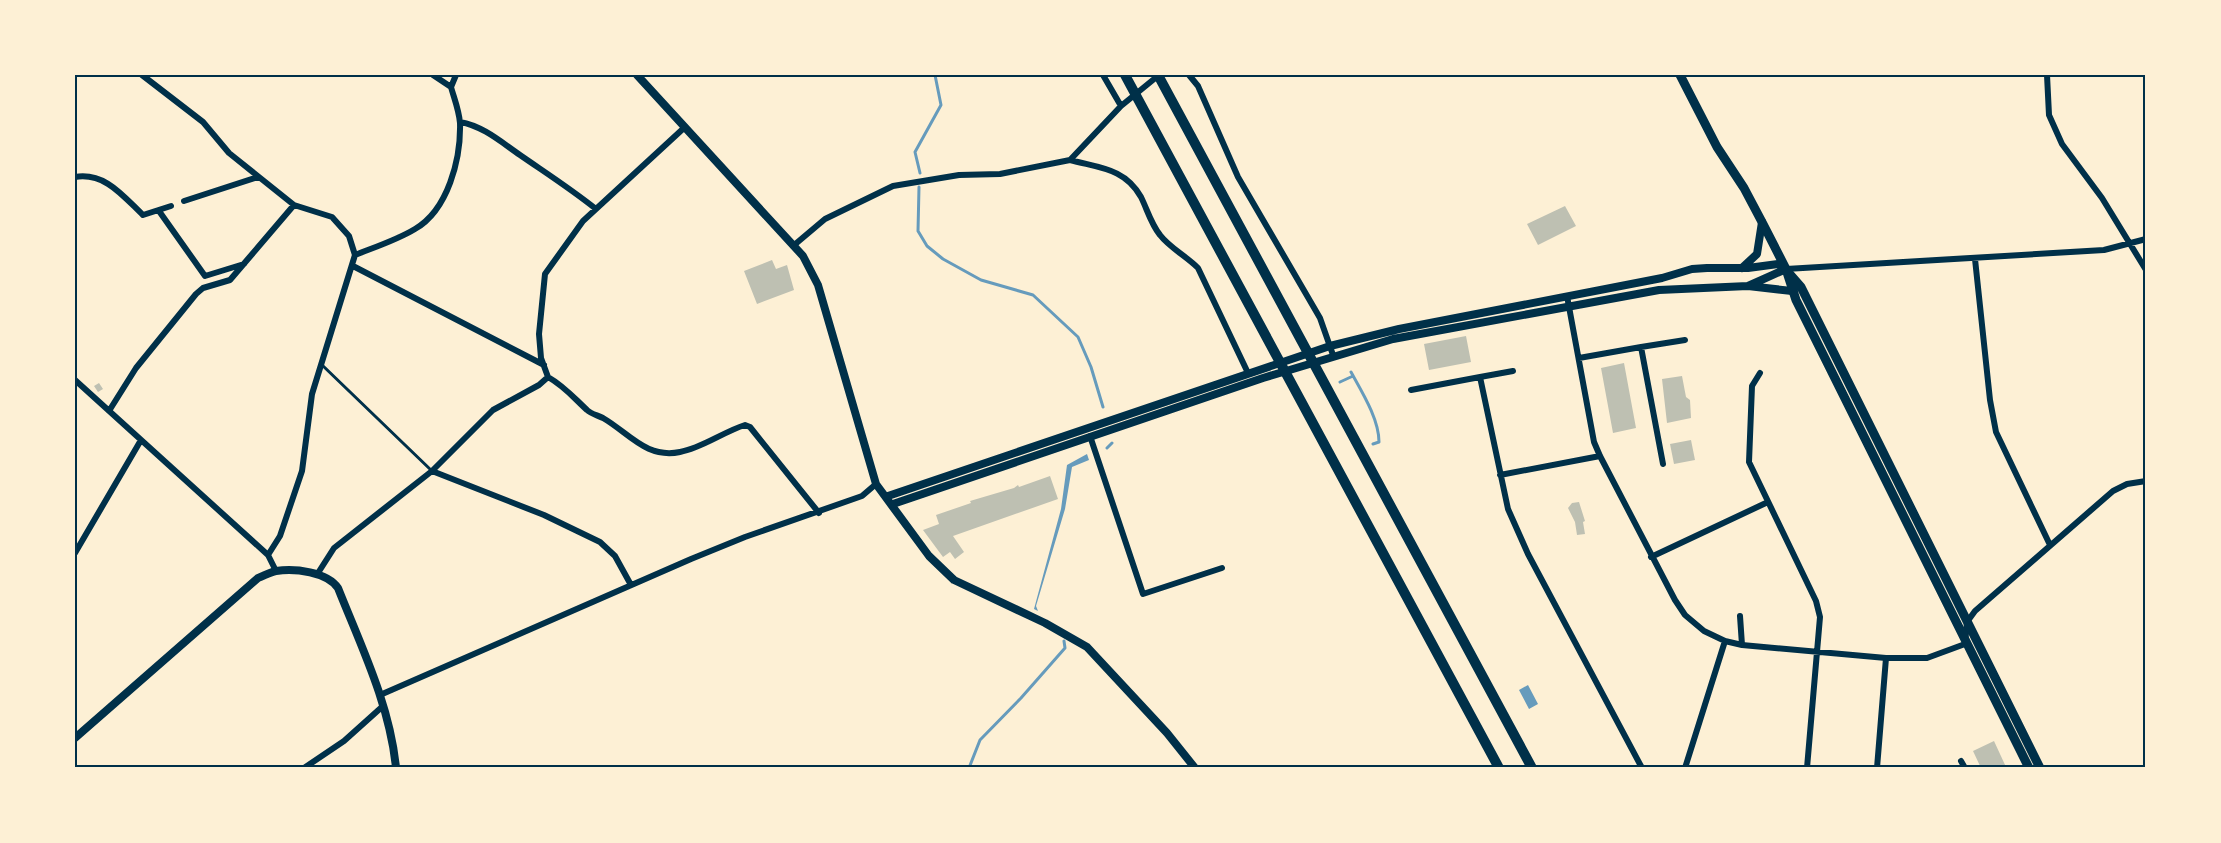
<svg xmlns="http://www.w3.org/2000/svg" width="2221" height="843" font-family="'IBM Plex Sans',sans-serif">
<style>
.water{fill:#669bbc}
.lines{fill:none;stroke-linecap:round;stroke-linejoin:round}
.stream{stroke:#669bbc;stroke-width:3}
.building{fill:#bec0b2}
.service{stroke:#003049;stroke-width:3}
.minor{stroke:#003049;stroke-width:6}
.tertiary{stroke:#003049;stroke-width:8}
.secondary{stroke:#003049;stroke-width:8}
.primary{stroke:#003049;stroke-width:9}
.motorway{stroke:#003049;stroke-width:10}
.neatline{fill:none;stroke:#003049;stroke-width:2}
</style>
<rect width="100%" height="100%" fill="#fdf0d5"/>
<path class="water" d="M1087,454L1089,460L1072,467L1065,509L1036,606L1038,611L1034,609L1061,509L1067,465Z
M1528,685L1538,704L1529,709L1519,690Z"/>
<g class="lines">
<path class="stream" d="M920,173L915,152L941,105L935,75
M919,187L918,231L927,246L943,259L981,280L1033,295L1078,337L1091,367L1103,407
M1351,372C1362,392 1379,419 1379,442L1373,444
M1340,382L1353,376
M1107,448L1112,443
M969,768L980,740L1021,698L1065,648L1064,641"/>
</g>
<path class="building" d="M1565,206L1576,226L1538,245L1527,224Z
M772,260L776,269L787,265L794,290L757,304L744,271Z
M1466,336L1471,362L1429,370L1424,344Z
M1624,363L1636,428L1613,433L1601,368Z
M1682,376L1686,397L1690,400L1691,418L1667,423L1662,379Z
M99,383L103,389L98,392L94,386Z
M1691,440L1695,460L1674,464L1670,444Z
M1050,476L1058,499L953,536L964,552L955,559L950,552L943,557L923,530L939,524L936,515L971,503L970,501L1014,488L1018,485L1019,487Z
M1579,502L1585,521L1583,522L1585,534L1577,535L1575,522L1568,508L1572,503Z
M1994,741L2006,767L2010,768H1981L1973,751Z"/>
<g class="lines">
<path class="service" d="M321,364L432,471"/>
<path class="minor" d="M142,75L203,122L229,153L294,205L332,217L349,236L355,255L312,394L302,471L280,536L268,555
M433,75L451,87
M1103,75L1121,106
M1189,75L1198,86L1238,177L1320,318L1333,355
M2047,75L2049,115L2062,144L2102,198L2146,270
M460,122C483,126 501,142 520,155C546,173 571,189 596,209L685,127
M1070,160C1099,168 1125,168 1141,197C1147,209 1151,224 1160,235C1170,248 1186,256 1198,268L1248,373
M75,177C105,172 123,196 143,215L171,206
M184,201L258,177
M159,211L205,276L244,264
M793,246L825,219L893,186L959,175L1000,174L1070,160L1121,106L1159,75
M355,255C375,247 397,240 415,229C448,210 461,159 460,123C459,110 454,98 451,87L456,75
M1975,259L1990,400L1996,432L2050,545
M353,266L544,365
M1786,269L2104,250L2146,239
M1567,296L1594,442L1600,456L1675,600L1685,615L1704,631L1725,641L1742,645L1886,658H1927L1965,644L1967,622L1975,611L2113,491L2127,484L2146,481
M1641,347L1685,340
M1579,358L1641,347L1663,464
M1760,373L1752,386L1749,462L1816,601L1820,617L1807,768
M548,377C564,386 573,397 587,410C591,414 597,415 603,418C629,433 646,459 680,452C702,448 723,432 745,425L750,427L819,513
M548,377L541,358L539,334L545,274L583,221L596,209
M1480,377L1513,371
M75,380L268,555L276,571
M1411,390L1480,377L1508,509L1528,554L1642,768
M109,411L136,368L196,294L203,288L230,280L294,205
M1090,436L1143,594L1222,568
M432,471L544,515L600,542L615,556L631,585
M1500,475L1600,456
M75,553L141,440
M1651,557L1768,502
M318,573L334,548L432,471L493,410L539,385L548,377
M1740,616L1742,645
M380,695L691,559L745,537L862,496L876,484
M1961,761L1965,768
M304,768L344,741L383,706
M1685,768L1725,641
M1877,768L1886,658"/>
<path class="tertiary" d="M637,75L803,256L818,285L876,484L929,556L954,580L1045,623L1087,647L1167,733L1195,768
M75,738L258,578C264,576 270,572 276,571C295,568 327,572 338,588C361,646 390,705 396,768"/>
<path class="secondary" d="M1742,268L1757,254L1762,222
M888,496L1330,346L1399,329L1662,278L1692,269L1707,268H1748L1778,264L1786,269L1748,286
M893,504L1263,378L1393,339L1659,290L1748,286L1792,291"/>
<path class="primary" d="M1680,75L1717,147L1744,188L1762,222L1786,269L1796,300L2029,768
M1787,271L1801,287L2040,768"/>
<path class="motorway" d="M1125,75L1499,768
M1158,75L1532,768"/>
</g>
<rect width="2221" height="843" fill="none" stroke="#fdf0d5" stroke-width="153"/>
<rect x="76" y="76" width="2068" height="690" class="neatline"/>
</svg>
